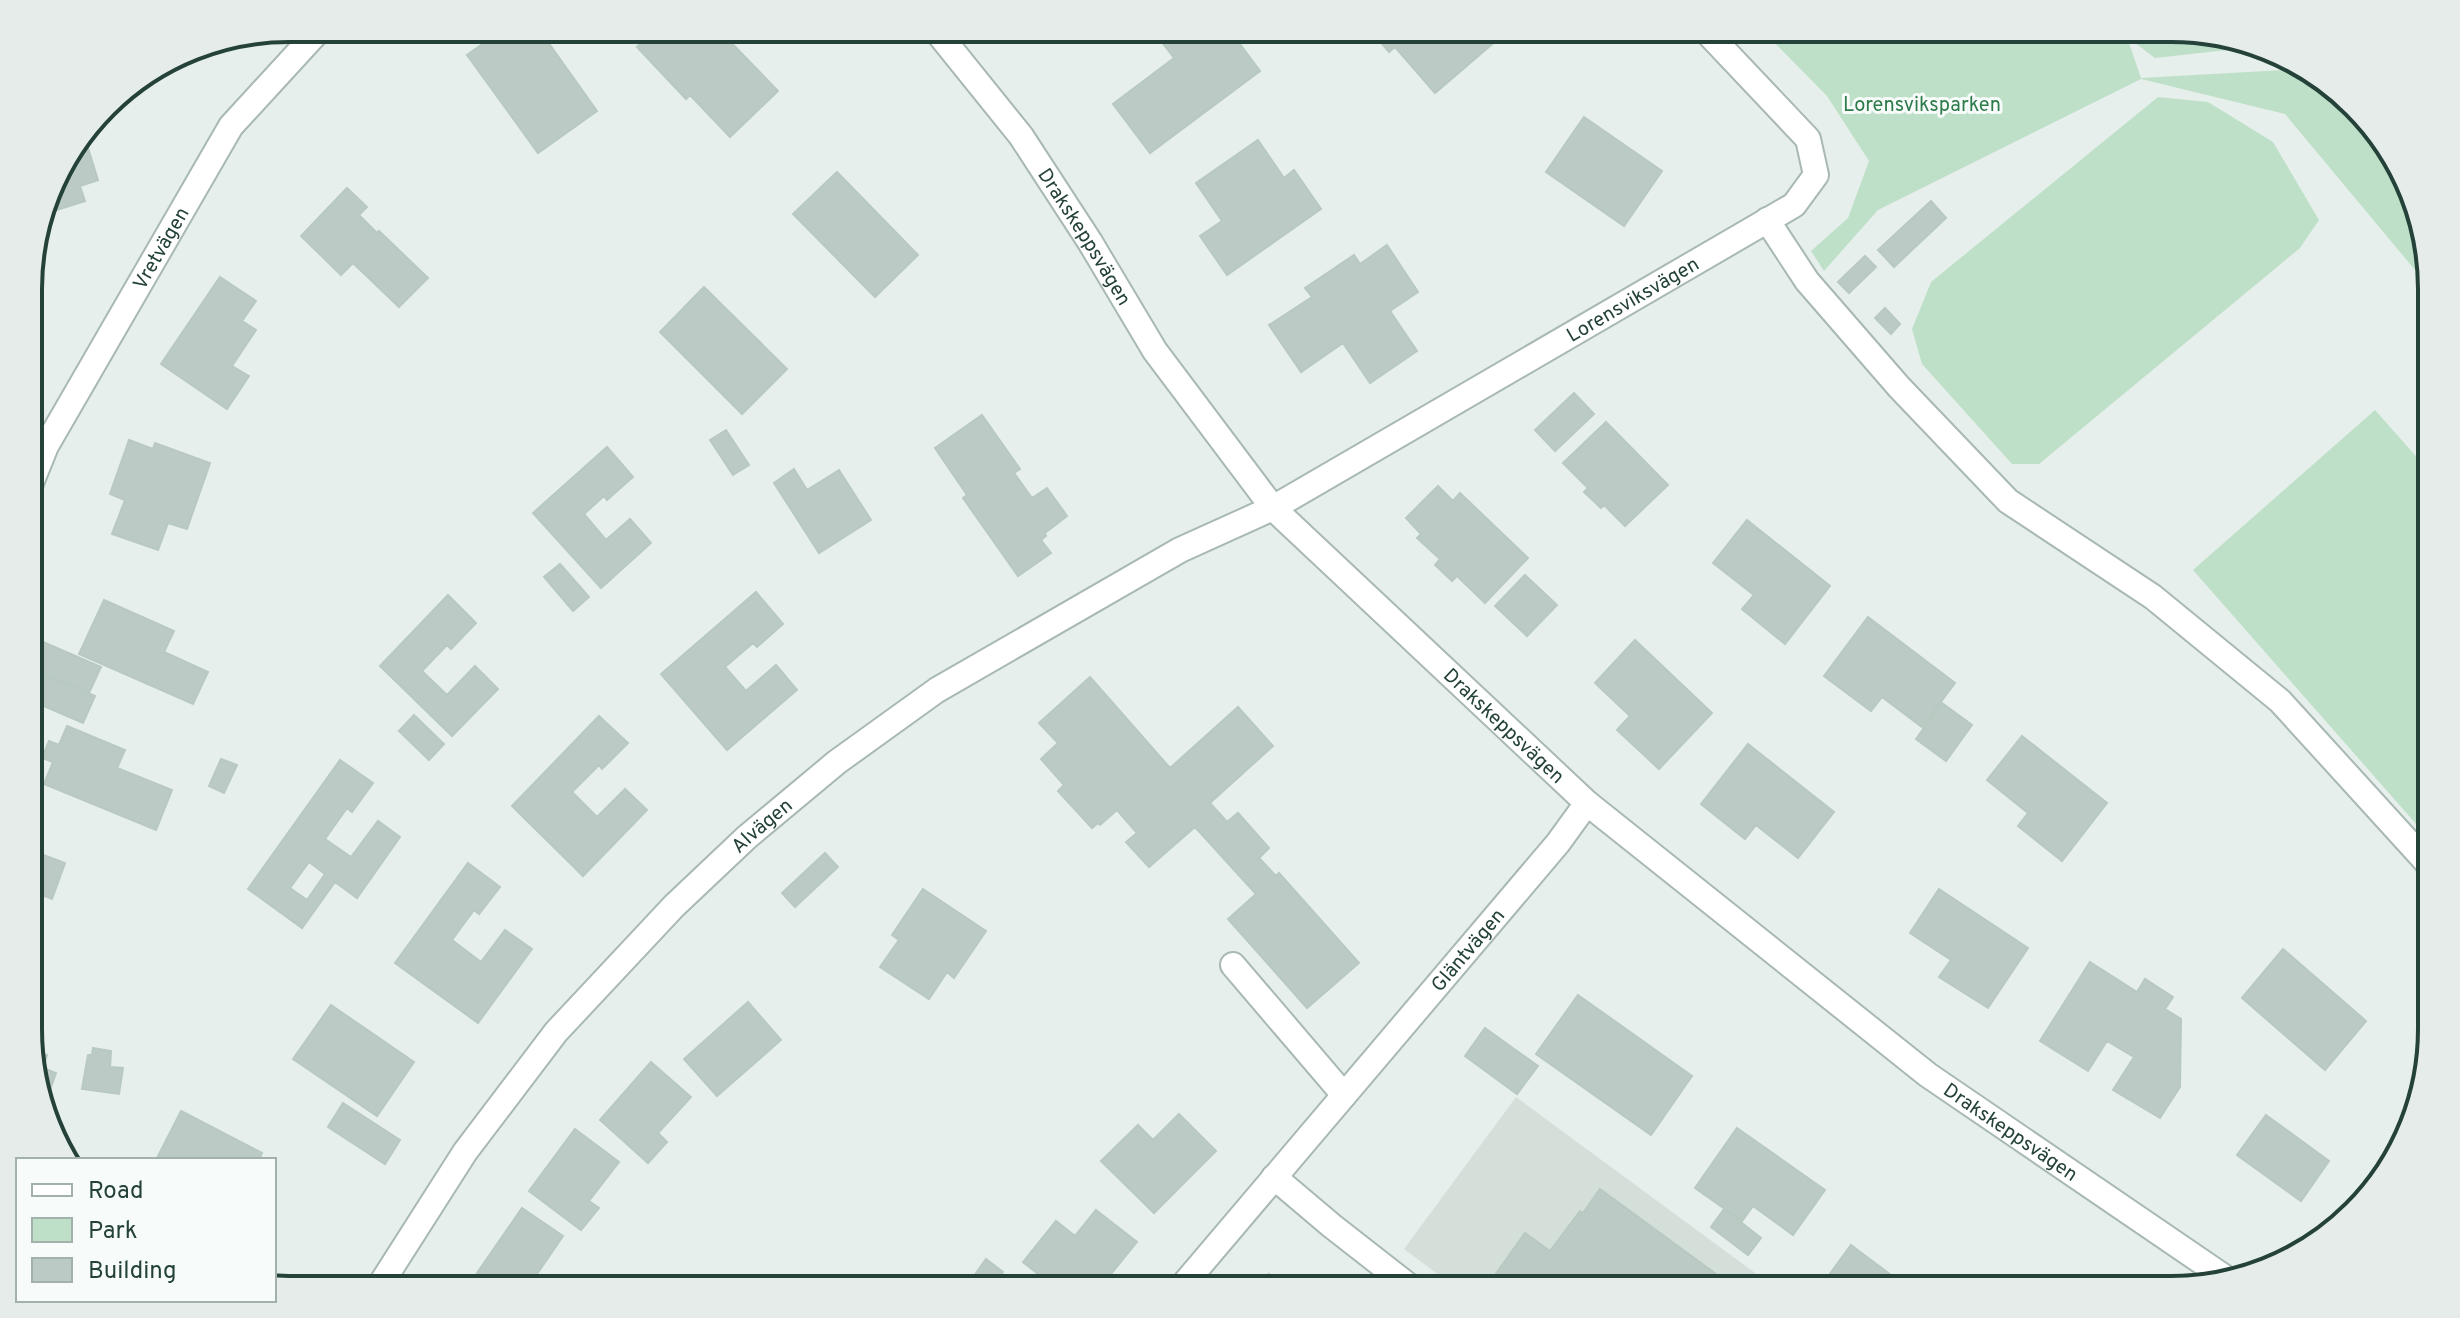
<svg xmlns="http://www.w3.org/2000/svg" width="2460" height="1318" font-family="Overpass,sans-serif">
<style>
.built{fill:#d4dfda}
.green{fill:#bfe0c8}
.building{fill:#bbcac4;stroke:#b8c9c2;stroke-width:2;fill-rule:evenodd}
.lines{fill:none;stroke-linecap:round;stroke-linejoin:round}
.minor-casing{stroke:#a8b8b2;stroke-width:28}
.minor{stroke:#fff;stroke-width:24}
.labels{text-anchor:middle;stroke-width:6;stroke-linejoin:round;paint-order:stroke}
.park-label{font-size:20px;fill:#2d7a4b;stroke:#f7fbf9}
.street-label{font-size:20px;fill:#24423a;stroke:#f7fbf9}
.rim{fill:none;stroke:#24423a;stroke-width:4}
</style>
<rect width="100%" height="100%" fill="#e6efeb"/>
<path class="built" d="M1516,1097L1766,1281L1760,1290H1459L1404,1249Z"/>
<path class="green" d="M1760,28H2171L2254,47L2155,58L2127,37L2141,78L2303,69L2388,144L2430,255V288L2285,114L2141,79L1878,210L1824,271L1811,251L1848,218L1869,161L1827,96Z
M2158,97L2208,102L2273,142L2319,220L2300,248L2039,464H2012L1922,364L1912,329L1931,282Z
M2375,410L2430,472L2431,841L2193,570Z"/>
<path class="building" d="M505,28H520L526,36L538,28L597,111L538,153L467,55Z
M657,28H717L778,91L730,137L690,95L686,99L637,47Z
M1228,28L1260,71L1150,153L1113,104L1174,58L1152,29Z
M1369,28H1497L1503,35L1435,93L1395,47L1389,52Z
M189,48L194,56L147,81L144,76Z
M1584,117L1662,171L1624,226L1546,172Z
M84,135L98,180L80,186L85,201L44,214L55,173Z
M1258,140L1284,178L1294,170L1321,209L1227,275L1200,236L1222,221L1196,183Z
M837,172L918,255L875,297L793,214Z
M347,188L367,207L359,215L377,233L379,231L428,278L399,307L353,263L341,275L301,236Z
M1931,201L1946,218L1894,267L1878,250Z
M1387,245L1418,292L1390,311L1417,351L1370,383L1343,343L1301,372L1269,325L1312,297L1305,288L1354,255L1360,264Z
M1865,256L1876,267L1849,293L1838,282Z
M220,277L256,301L242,321L256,330L232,366L249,376L227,409L161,364Z
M704,287L787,369L742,414L660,332Z
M1885,308L1900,324L1891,334L1875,318Z
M1574,393L1594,414L1555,451L1535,430Z
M982,415L1020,469L1014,473L1032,498L1047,488L1067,516L1045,533L1046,536L1041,540L1051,553L1018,576L963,498L967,495L935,448Z
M1606,422L1668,485L1625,526L1604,505L1601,508L1584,492L1588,488L1563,463Z
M726,430L749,465L733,475L710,440Z
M129,440L153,449L155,443L210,463L187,529L168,523L158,550L112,534L125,500L110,494Z
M607,447L633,477L607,500L604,496L584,514L606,540L630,519L651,543L601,588L533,513Z
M794,469L807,490L839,470L871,520L819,553L774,483Z
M1438,486L1453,501L1460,493L1528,558L1485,603L1457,576L1452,581L1435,565L1440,559L1417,538L1421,534L1406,518Z
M1747,520L1830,586L1785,644L1742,609L1754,595L1713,563Z
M560,564L589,597L573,611L544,577Z
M1525,575L1557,605L1527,636L1495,606Z
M756,592L783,624L757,647L753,643L725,667L746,691L776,665L797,690L727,750L661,674Z
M448,595L476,623L451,649L447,645L422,671L447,695L475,666L498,689L452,736L380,666Z
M104,600L174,631L164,652L208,672L193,704L79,654Z
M1868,617L1955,683L1922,727L1882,697L1871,711L1824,676Z
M1635,640L1712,713L1659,769L1617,730L1630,716L1595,683Z
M43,642L101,667L89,693L31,669Z
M39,671L95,696L83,723L30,700V693Z
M1090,677L1170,768L1238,707L1273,746L1210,803L1227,822L1238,813L1269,848L1259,858L1276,876L1279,873L1359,963L1307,1008L1228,919L1256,894L1195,827L1149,867L1126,842L1137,833L1117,810L1100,825L1098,823L1092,828L1058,791L1064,785L1041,759L1058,743L1039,723Z
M1942,703L1972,725L1946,761L1916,739Z
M414,715L444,744L429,760L399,731Z
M599,716L628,743L602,769L599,765L572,792L597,817L625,789L647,810L583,876L512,806Z
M67,726L125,750L117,768L172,790L156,830L44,784L53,762L42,758L49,741L59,745Z
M2022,736L2107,803L2062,861L2018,826L2028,813L1987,780Z
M1748,744L1834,812L1798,858L1756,825L1745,839L1701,804Z
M221,759L237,765L224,793L209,786Z
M340,760L373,783L352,812L347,808L325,839L351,857L378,821L400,837L357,898L335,882L302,928L248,889ZM309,862L325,874L307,900L290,888Z
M30,850L65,863L52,899L40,894L30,921Z
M825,853L838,867L795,907L782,893Z
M468,863L500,887L479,914L474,910L452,940L481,962L505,930L532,949L478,1023L395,963Z
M923,889L986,931L954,978L947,972L929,999L880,967L899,940L892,935Z
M1939,889L2028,948L1988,1008L1939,977L1951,960L1910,933Z
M2283,949L2366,1021L2325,1070L2242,998Z
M2090,962L2137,992L2145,979L2173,997L2165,1009L2181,1019L2180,1087L2160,1118L2113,1090L2134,1057L2107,1041L2088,1071L2040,1041Z
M1578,995L1692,1076L1651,1135L1536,1054Z
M748,1002L781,1040L717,1096L684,1059Z
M331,1005L414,1062L377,1116L293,1059Z
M1485,1028L1538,1066L1517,1094L1465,1056Z
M30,1037L37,1040L34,1050L47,1055L43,1068L56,1073L46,1101L30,1064Z
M93,1048L111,1051L110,1067L123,1068L119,1094L82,1089L88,1055H92Z
M651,1062L691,1097L658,1133L667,1142L648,1163L600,1120Z
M343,1103L400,1140L385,1164L328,1127Z
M181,1111L262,1153L259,1160H156Z
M1179,1114L1216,1151L1154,1213L1101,1161L1138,1125L1153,1140Z
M2266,1115L2329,1161L2301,1201L2237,1155Z
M1737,1128L1825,1190L1793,1235L1753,1206L1742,1221L1695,1188Z
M575,1129L619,1162L589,1201L599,1208L581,1230L529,1191Z
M1600,1189L1716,1274L1705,1290H1516L1495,1275L1525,1233L1550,1251L1580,1211L1583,1213Z
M522,1208L563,1236L535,1277L546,1285L543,1290H502L477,1273Z
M1724,1209L1761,1238L1748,1255L1711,1227Z
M1096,1210L1137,1242L1098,1290H1058L1023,1262L1056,1221L1075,1236Z
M1851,1245L1911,1290H1818Z
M986,1259L1003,1272L990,1290H964Z
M1269,1274L1291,1290H1257Z"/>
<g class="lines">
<defs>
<g id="minor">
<path id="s1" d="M934,28L1021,136L1090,242L1155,351L1273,508L1587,803L1928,1075L2224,1277"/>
<path d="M1767,220L1807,281L1899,387L2008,501L2153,597L2280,701L2432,868"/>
<path id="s2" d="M29,488L46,446L231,126L321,28"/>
<path d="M1233,965L1344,1095"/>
<path d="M1274,1177L1332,1226L1414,1290"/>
<path id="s3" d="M377,1290L465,1152L556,1032L674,906L747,837L837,762L937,690L1180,550L1273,508L1794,205L1816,175L1808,139L1703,28"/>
<path id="s4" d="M1179,1290L1558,843L1587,803"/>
</g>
</defs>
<use href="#minor" class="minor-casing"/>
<use href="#minor" class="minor"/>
</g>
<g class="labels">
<g class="park-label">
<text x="1922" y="111">Lorensviksparken</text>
</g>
<g class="street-label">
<text dy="7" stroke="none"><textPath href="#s1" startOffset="258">Drakskeppsvägen</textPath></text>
<text dy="7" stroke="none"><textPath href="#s2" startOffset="274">Vretvägen</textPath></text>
<text dy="7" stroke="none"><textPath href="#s3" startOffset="1626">Lorensviksvägen</textPath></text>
<text dy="7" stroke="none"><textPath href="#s1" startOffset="906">Drakskeppsvägen</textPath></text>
<text dy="7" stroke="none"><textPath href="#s3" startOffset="606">Alvägen</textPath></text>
<text dy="7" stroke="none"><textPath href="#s4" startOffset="446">Gläntvägen</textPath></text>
<text dy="7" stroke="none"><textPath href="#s1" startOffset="1556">Drakskeppsvägen</textPath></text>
</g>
</g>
<path d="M0 0H2460V1318H0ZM289 42H2171A247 247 0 0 1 2418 289V1029A247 247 0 0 1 2171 1276H289A247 247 0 0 1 42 1029V289A247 247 0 0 1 289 42Z" fill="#e6ecea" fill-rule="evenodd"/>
<path class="rim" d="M289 42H2171A247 247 0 0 1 2418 289V1029A247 247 0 0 1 2171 1276H289A247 247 0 0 1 42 1029V289A247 247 0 0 1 289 42Z"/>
<rect x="16" y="1158" width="260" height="144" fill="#f7fbf9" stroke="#a3b1ad" stroke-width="2"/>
<rect x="32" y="1184" width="40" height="12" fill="#ffffff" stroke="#a3b1ad" stroke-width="2"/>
<text x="88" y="1198" font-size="24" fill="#24423a">Road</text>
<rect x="32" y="1218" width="40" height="24" fill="#bfe0c8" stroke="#a3b1ad" stroke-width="2"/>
<text x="88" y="1238" font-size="24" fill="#24423a">Park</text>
<rect x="32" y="1258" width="40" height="24" fill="#bbcac4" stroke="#a3b1ad" stroke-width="2"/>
<text x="88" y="1278" font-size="24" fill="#24423a">Building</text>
</svg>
